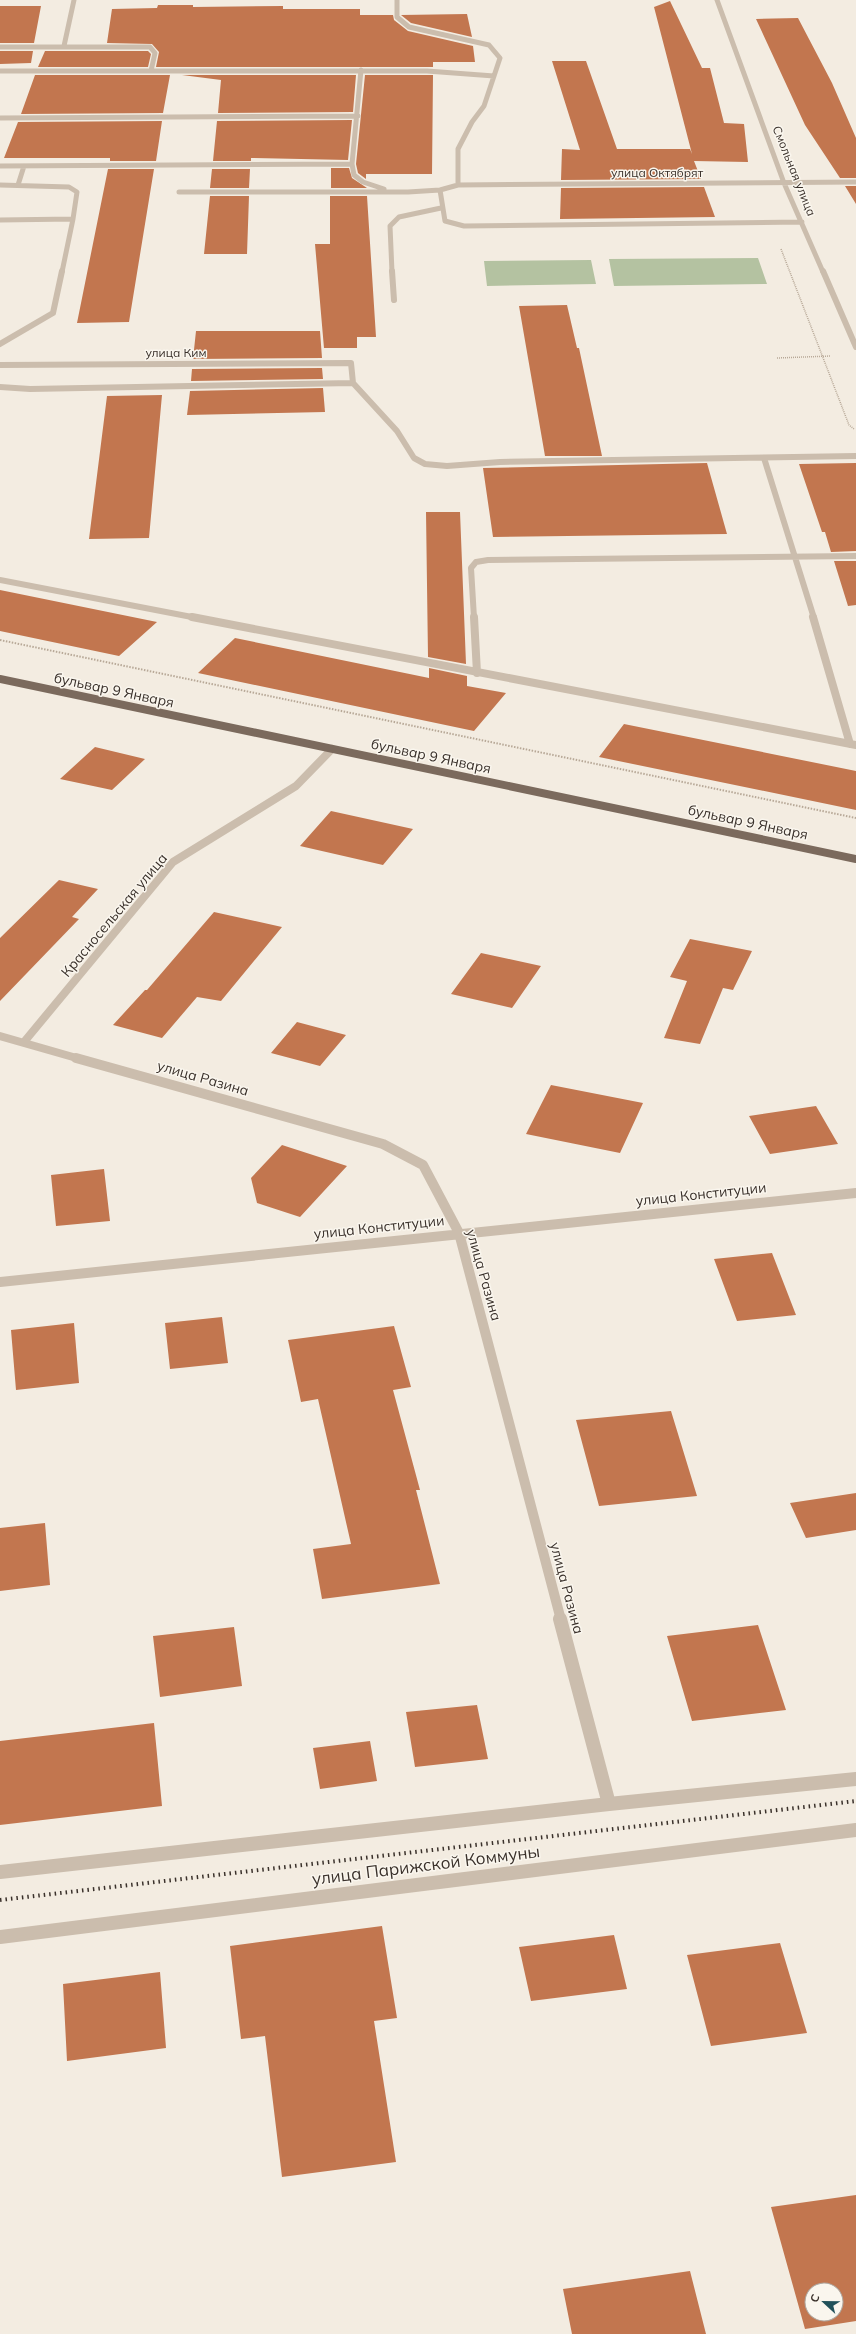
<svg xmlns="http://www.w3.org/2000/svg" width="856" height="2334" font-family="Mulish,sans-serif">
<style>
.green{fill:#b4c2a1}
.building{fill:#c2764f;fill-rule:evenodd}
.lines{fill:none;stroke-linecap:round;stroke-linejoin:round}
.path-far1{stroke:#b7a897;stroke-width:1.5;stroke-dasharray:1 1;stroke-linecap:butt}
.path{stroke:#b7a897;stroke-width:2;stroke-dasharray:1.5 1.5;stroke-linecap:butt}
.minor-far4{stroke:#cbbdad;stroke-width:5}
.minor-far3{stroke:#cbbdad;stroke-width:6}
.minor-far2{stroke:#cbbdad;stroke-width:8}
.minor-far1{stroke:#cbbdad;stroke-width:10}
.minor{stroke:#cbbdad;stroke-width:14}
.major{stroke:#7b6a5d;stroke-width:8}
.rail{stroke:#3a312b;stroke-width:4;stroke-dasharray:1.5 4;stroke-linecap:butt}
.labels{text-anchor:middle;stroke-width:3;stroke-linejoin:round;paint-order:stroke}
.far-street-label{font-size:12px;fill:#3a312b;stroke:#faf6ee}
.street-label{font-size:14px;fill:#3a312b;stroke:#faf6ee}
.near-street-label{font-size:17px;fill:#3a312b;stroke:#faf6ee}
</style>
<rect width="100%" height="100%" fill="#f3ece1"/>
<path class="green" d="M758,258L767,284L614,286L609,259Z
M591,260L596,284L487,286L484,261Z"/>
<path class="building" d="M670,1L702,68H710L724,123L744,124L748,162L694,161L701,179L561,180L562,149L580,150L552,61H586L617,149H690L692,154L654,7Z
M158,5H193V7L283,6V9H360V15H393L394,20L408,31L473,46L475,62H433V67H156L159,52L152,44L107,43L112,9L157,8Z
M0,6H41L34,43H0Z
M467,14L472,37L411,23L401,15Z
M798,18L832,83L856,138V178H840L805,125L756,19Z
M0,51H33L31,63L0,64Z
M45,51H148L151,54L148,67H38Z
M35,75H170L163,113L21,114Z
M182,75H356L353,112L218,113L221,80Z
M365,75H433L432,174H366V179L358,173L356,164Z
M352,120L348,160L251,158V161H213L217,121Z
M162,121L156,161H110V158H4L18,122Z
M331,168H349L352,178L367,188H331Z
M108,169H154L129,322L77,323Z
M212,169H250L249,188H210Z
M845,186H856V204Z
M704,187L715,217L560,219L561,188Z
M210,196H249L247,254H204Z
M330,196H367L376,337H357V348H324L315,244H330Z
M567,305L577,348H579L602,456H545L519,306Z
M196,331H320L322,358L193,359Z
M322,368L323,379L191,381L192,369Z
M323,388L325,412L187,415L190,391Z
M162,395L149,538L89,539L107,396Z
M707,463L727,534L493,537L483,468Z
M856,463V551L831,552L825,532H822L799,464Z
M426,512H460L466,664L428,657Z
M834,561H856V605L848,606Z
M0,590L157,622L119,656L0,631Z
M235,638L429,678V668L467,676V686L506,693L474,731L198,673Z
M624,724L856,771V810L599,757Z
M95,747L145,759L112,790L60,779Z
M331,811L413,829L383,865L300,846Z
M59,880L98,889L72,917L79,919L0,1001V938Z
M214,912L282,927L221,1001L197,997L162,1038L113,1025L145,990H147Z
M690,939L752,951L733,990L723,988L700,1044L664,1038L687,981L670,977Z
M481,953L541,966L512,1008L451,994Z
M297,1022L346,1035L320,1066L271,1053Z
M551,1085L643,1103L620,1153L526,1134Z
M816,1106L838,1144L770,1154L749,1116Z
M282,1145L347,1166L300,1217L257,1203L251,1178Z
M104,1169L110,1221L56,1226L51,1175Z
M772,1253L796,1315L737,1321L714,1259Z
M222,1317L228,1363L170,1369L165,1323Z
M74,1323L79,1383L16,1390L11,1330Z
M394,1326L411,1387L393,1390L420,1490H416L440,1584L322,1599L313,1549L351,1544L318,1399L301,1402L288,1340Z
M671,1411L697,1496L599,1506L576,1420Z
M856,1493V1530L806,1538L790,1503Z
M45,1523L50,1585L0,1591V1528Z
M758,1625L786,1710L692,1721L667,1636Z
M234,1627L242,1686L160,1697L153,1636Z
M477,1705L488,1759L415,1767L406,1712Z
M154,1723L162,1806L0,1825V1741Z
M370,1741L377,1781L320,1789L313,1748Z
M382,1926L397,2018L374,2021L396,2162L282,2177L265,2036L241,2039L230,1946Z
M614,1935L627,1989L531,2001L519,1947Z
M780,1943L807,2033L711,2046L687,1955Z
M160,1972L166,2048L67,2061L63,1984Z
M856,2195V2321L805,2329L771,2207ZM812,2290H836V2314H812Z
M690,2271L706,2334H572L563,2289Z"/>
<g class="lines">
<path class="path-far1" d="M781,249L849,425L854,429
M777,358L831,356"/>
<path class="path" d="M0,640L856,818"/>
<path class="minor-far4" d="M397,0V17L409,27L489,45L500,58L484,106L472,122L458,149V185
M717,0L784,183L823,272
M64,46L74,0
M0,47H150L155,53L151,71
M0,71H427L494,76
M0,118L358,116
M352,164L361,70
M0,166L352,164L354,175L363,182L384,189
M0,185L69,187L77,192L73,219
M18,185L24,166
M440,190L445,221L464,226L802,222
M179,192H408L440,190L458,185L856,182
M0,220L73,219L62,272
M392,272L390,226L399,217L441,208"/>
<path class="minor-far3" d="M392,271L394,300
M823,271L856,347
M0,344L53,313L62,271
M0,365L351,363L353,383L397,431L414,458L425,464L447,466L500,462L856,456
M0,387L30,389L353,383
M764,458L814,618
M0,580L197,618
M474,618L471,568L476,562L488,560L856,556"/>
<path class="minor-far2" d="M192,617L856,745
M474,617L477,673
M813,617L850,744
M0,1036L80,1059
M24,1042L173,862L296,786L332,749"/>
<path class="minor-far1" d="M76,1058L383,1144L423,1165L459,1233L561,1620
M0,1282L856,1193"/>
<path class="minor" d="M560,1619L609,1804
M0,1872L609,1804L856,1779
M0,1937L856,1830"/>
<path class="major" d="M0,679L856,859"/>
<path class="rail" d="M0,1900L856,1801"/>
</g>
<g class="labels">
<g class="far-street-label">
<text transform="translate(794 171) rotate(68)" y="4">Смольная улица</text>
<text x="657" y="177">улица Октябрят</text>
<text x="176" y="357">улица Ким</text>
</g>
<g class="street-label">
<text transform="translate(114 690) rotate(12)" y="5">бульвар 9 Января</text>
<text transform="translate(431 756) rotate(12)" y="5">бульвар 9 Января</text>
<text transform="translate(748 822) rotate(12)" y="5">бульвар 9 Января</text>
<text transform="translate(114 915) rotate(-50)" y="5">Красносельская улица</text>
<text transform="translate(203 1078) rotate(16)" y="5">улица Разина</text>
<text transform="translate(701 1194) rotate(-6)" y="5">улица Конституции</text>
<text transform="translate(379 1227) rotate(-6)" y="5">улица Конституции</text>
<text transform="translate(484 1275) rotate(74)" y="5">улица Разина</text>
<text transform="translate(567 1588) rotate(75)" y="5">улица Разина</text>
</g>
<g class="near-street-label">
<text transform="translate(426 1865) rotate(-7)" y="6">улица Парижской Коммуны</text>
</g>
</g>
<g transform="translate(824 2302) rotate(292)"><circle r="19" fill="#faf6ee" stroke="#ada7a0"/>
<path d="M0-3L7 15L0 10L-7 15Z" fill="#21515a"/>
<text y="-6" font-size="11" font-weight="bold" text-anchor="middle" fill="#3a312b">С</text>
</g>
</svg>
